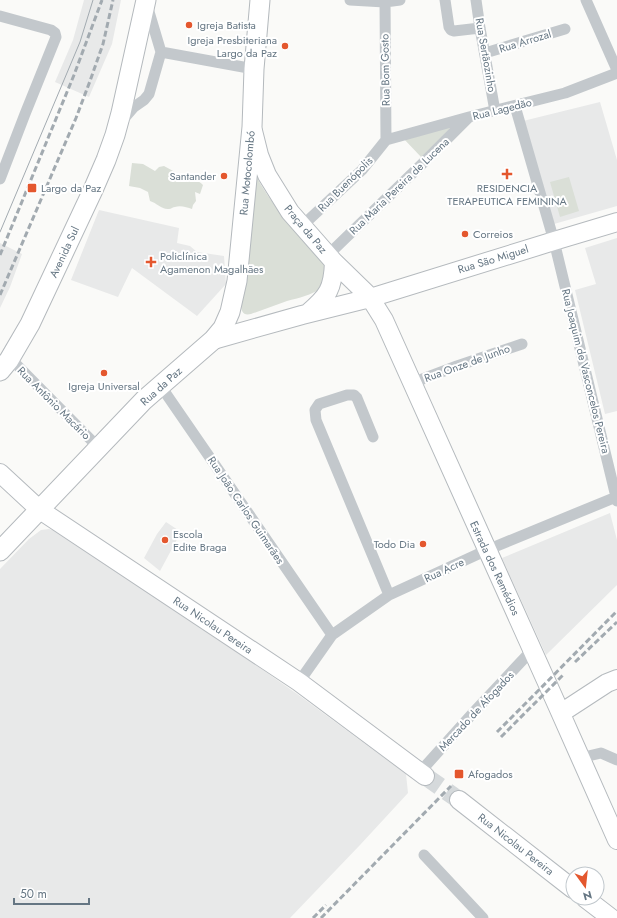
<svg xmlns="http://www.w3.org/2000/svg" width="617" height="918" font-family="Jost,sans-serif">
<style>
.built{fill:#e8e9e9}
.green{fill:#dadfd7}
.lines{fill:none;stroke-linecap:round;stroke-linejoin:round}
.primary-tunnel{stroke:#d5d9db;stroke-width:18;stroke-dasharray:18 9;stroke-linecap:butt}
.primary-casing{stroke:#b5babe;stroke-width:20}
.trunk-casing{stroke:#b4b9bd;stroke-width:21}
.minor{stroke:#c3c8cc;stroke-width:11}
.primary{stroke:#fff;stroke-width:18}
.trunk{stroke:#fff;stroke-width:19}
.tram{stroke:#a2aab0;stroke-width:1}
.rail{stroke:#a2aab0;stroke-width:3;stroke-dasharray:6 3;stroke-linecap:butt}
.poi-dot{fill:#e4572e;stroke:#fff;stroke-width:1.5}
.labels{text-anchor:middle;stroke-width:4;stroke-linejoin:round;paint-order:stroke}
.poi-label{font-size:11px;fill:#657683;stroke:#fff;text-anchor:start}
.street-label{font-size:11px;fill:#657683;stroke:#fff}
</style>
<rect width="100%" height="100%" fill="#fafaf8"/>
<path class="built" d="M84,0H121L112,44L89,97L55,82L73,40Z
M600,102L617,160V206L554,224L523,121Z
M99,210L179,228L177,243L190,246L197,252L224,256L226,284L197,316L132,268L118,297L71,280Z
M617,238V411L605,414L575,290L596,284L585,248Z
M0,243L22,254L10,287L0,308Z
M610,513L617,540V585L546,655L502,558Z
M166,522L181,532L160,571L144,558L157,534Z
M49,529L56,531L65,538L80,542L300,696L406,774L408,793L360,845L290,918H0V569L29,539L41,530Z"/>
<path class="green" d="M453,126L422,158L403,138Z
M132,163L143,164L155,171L159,167L164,166L175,172L178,179C181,179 184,180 188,180C194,180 198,180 203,185L200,194L195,192L196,201L193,205L192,209C187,207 180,205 175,207C173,207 171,209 169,209C162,210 157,203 150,201L148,192L140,188L129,186Z
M253,170C270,206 299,234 326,263L322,288C311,295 299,298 287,301C275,305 263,310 251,314C243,316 241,311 241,304Z
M569,177L579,211L560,217L550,182Z"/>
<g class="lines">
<path class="primary-tunnel" d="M425,776L459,800"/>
<defs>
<path id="primary" d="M253,131L259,155L267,175L290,212L334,262L369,296L384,320L557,705L617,840
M308,313C328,296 333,289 334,262
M213,340L302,315L370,298L554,241L617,222
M0,473L40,510L299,682L425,776
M561,713L607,683L617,679
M459,800L573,889
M585,898L611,918"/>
<path id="trunk" d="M0,371L9,360L30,324L93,190L106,160L115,135L121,113L146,0
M0,551L144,400L213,340L223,328L230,312L237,281L252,127L254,69L260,0"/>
</defs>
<use href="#primary" class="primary-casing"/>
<use href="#trunk" class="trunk-casing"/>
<path class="minor" d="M350,0L385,2L400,0
M385,0L386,140
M445,0L449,27L451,30L454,31L480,28
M476,0L480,28L495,111
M586,0L617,70
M0,16L51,30L55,33L56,37L25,114L0,179
M161,52L254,69
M485,53L565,29
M515,106L554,241L617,501
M121,122L134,107L144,100L149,94L161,52L147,5
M386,140L469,117L565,93L617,73
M302,226L362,170L386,140
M328,255L422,164L468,118
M10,358L99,448
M412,383L457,366L522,344
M160,385L332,635
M373,437L357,398L354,395H347L319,404L315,410L316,420L389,595
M299,682L332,635L389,595L487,550L616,497
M580,758L601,753L617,760
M420,772L473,713L532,650
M424,855L483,918"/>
<use href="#primary" class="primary"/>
<use href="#trunk" class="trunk"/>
<path class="tram" d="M0,232L80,42L93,0"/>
<path class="rail" d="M0,255L74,75L102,0
M0,295L76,118L90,81L103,44L113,0
M575,662L617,622
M497,732L528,701L617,611
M501,737L564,674
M313,918L326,905
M321,918L451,786"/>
</g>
<g class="poi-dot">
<circle cx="189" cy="25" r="4"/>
<circle cx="285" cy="46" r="4"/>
<path d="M505 168h4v4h4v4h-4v4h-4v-4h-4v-4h4z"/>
<circle cx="224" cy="176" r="4"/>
<rect x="27" y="183" width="10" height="10" rx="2"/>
<circle cx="465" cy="234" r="4"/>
<path d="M149 256h4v4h4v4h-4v4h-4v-4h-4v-4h4z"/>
<circle cx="104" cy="373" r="4"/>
<circle cx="165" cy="540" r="4"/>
<circle cx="423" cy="544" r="4"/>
<rect x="454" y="769" width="10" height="10" rx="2"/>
</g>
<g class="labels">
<g class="poi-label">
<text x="197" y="29">Igreja Batista</text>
<text x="277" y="44" text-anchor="end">Igreja Presbiteriana<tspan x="277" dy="13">Largo da Paz</tspan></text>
<text x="216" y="180" text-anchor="end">Santander</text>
<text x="41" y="192">Largo da Paz</text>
<text x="507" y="192" text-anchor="middle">RESIDENCIA<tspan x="507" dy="13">TERAPEUTICA FEMININA</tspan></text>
<text x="473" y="238">Correios</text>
<text x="160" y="260">Policlínica<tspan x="160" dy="13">Agamenon Magalhães</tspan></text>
<text x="104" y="390" text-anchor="middle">Igreja Universal</text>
<text x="173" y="538">Escola<tspan x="173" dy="13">Edite Braga</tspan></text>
<text x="415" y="548" text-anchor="end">Todo Dia</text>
<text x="468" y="778">Afogados</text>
</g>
<g class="street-label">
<text transform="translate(525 41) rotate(-17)" y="4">Rua Arrozal</text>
<text transform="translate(486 55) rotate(80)" y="4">Rua Sertãozinho</text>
<text transform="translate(385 70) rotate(-91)" y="4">Rua Bom Gosto</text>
<text transform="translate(502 109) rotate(-14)" y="4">Rua Lagedão</text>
<text transform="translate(247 173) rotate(-85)" y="4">Rua Motocolombó</text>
<text transform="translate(345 184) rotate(-45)" y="4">Rua Buenópolis</text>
<text transform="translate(399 186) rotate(-44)" y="4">Rua Maria Pereira de Lucena</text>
<text transform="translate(306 229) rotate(50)" y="4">Praça da Paz</text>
<text transform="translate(64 252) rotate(-65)" y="4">Avenida Sul</text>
<text transform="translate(493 259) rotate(-17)" y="4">Rua São Miguel</text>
<text transform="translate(467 363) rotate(-20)" y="4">Rua Onze de Junho</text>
<text transform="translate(586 371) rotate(76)" y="4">Rua Joaquim de Vasconcelos Pereira</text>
<text transform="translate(161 386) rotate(-42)" y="4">Rua da Paz</text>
<text transform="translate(54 403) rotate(45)" y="4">Rua Antônio Macário</text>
<text transform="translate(246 510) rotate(56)" y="4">Rua João Carlos Guimarães</text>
<text transform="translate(495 568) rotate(65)" y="4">Estrada dos Remédios</text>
<text transform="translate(444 570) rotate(-25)" y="4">Rua Acre</text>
<text transform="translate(213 625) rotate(34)" y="4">Rua Nicolau Pereira</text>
<text transform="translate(476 711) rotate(-47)" y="4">Mercado de Afogados</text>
<text transform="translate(516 844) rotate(38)" y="4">Rua Nicolau Pereira</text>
</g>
</g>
<g transform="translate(585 886) rotate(165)"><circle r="19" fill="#ffffff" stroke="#c1c8cd"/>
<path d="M0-3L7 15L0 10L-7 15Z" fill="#e4572e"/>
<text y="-6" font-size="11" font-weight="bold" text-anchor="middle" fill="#657683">N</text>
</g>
<path d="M14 898v6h75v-6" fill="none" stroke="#657683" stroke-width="2"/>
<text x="20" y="898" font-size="12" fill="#657683" stroke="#ffffff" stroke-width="3" paint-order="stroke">50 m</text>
</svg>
